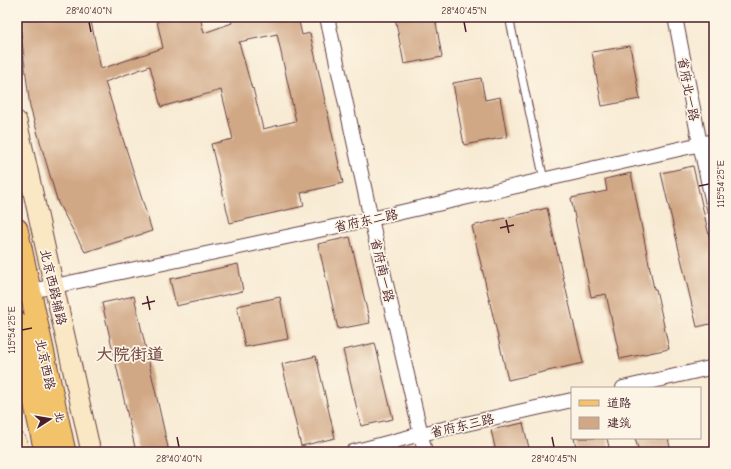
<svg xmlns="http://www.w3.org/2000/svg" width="731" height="469" font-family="'Comic Neue','LXGW WenKai TC',sans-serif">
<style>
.building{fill:#d1a886;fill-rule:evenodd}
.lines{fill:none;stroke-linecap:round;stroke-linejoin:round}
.lane-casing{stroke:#643e44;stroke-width:9}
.street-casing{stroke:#643e44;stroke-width:16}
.secondary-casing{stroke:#643e44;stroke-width:21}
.primary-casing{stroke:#643e44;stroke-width:23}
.lane{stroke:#fff;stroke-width:7}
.street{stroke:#fff;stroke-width:14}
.secondary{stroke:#fae7c3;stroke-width:19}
.primary{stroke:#f2c36a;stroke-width:21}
.ticks{fill:none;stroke:#4a1f2b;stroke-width:1.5}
.labels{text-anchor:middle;stroke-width:3.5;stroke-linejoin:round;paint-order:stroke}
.street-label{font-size:13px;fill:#4a1f2b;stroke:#fcf5e5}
.district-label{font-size:17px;font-weight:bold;fill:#794f4b;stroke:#fcf5e5}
.neatline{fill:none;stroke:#4a1f2b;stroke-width:1.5}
.ticks-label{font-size:10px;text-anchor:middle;fill:#4a1f2b}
</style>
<rect width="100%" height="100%" fill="#fcf5e5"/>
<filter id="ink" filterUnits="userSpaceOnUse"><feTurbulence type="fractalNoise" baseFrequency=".025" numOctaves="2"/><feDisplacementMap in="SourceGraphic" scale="8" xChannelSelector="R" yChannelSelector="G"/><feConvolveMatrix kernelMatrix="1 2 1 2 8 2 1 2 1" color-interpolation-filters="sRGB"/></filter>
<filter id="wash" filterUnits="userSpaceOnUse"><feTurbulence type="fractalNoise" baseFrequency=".012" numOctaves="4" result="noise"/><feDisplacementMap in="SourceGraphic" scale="16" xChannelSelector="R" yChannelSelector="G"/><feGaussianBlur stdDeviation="0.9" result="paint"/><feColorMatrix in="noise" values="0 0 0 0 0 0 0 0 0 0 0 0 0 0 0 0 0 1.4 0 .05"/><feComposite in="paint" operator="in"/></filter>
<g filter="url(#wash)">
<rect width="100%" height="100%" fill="#f8ebd4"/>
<g id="blocks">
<path class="building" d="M19,17H90L101,69L163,48L156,17H200L204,33L232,23L231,17H298L302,35L310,33L343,183L301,193L304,206L230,223L211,144L233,139L221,90L161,107L150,66L105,82L152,231L85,252L58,203L30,107ZM277,34L296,121L263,129L253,88L252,89L239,42Z
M395,17H435L442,57L404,64Z
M630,46L640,99L602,106L592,52Z
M481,78L485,100L500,97L507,137L464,145L453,83Z
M693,166L714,257V323L697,327L661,173Z
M631,173L654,289H656L669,349L620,359L606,294L591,297L571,198L607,191L605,179Z
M547,208L583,363L508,380L472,226Z
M350,237L370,323L338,329L318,244Z
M238,264L243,291L176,306L170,279Z
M134,296L169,452H136L102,303Z
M280,297L288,339L245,347L237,306Z
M375,343L393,419L361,426L343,350Z
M316,356L335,438L301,446L282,364Z
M523,423L530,452H496L491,430Z
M574,438H607L610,452H577Z
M635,438H668L671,452H639Z"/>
</g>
</g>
<g filter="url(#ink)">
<use href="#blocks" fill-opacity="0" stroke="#643e44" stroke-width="1"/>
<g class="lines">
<defs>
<path id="lane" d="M509,17L544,180"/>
<path id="street" d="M327,17L371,219L425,452
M675,17L700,144L714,208
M17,294L371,219L714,141
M623,388L714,367
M353,452L421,434L572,400"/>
<path id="secondary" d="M17,121L91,452
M17,442L19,452"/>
<path id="primary" d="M17,229L65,452
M17,322L45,452"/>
</defs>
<use href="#lane" class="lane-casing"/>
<use href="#street" class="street-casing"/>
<use href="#secondary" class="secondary-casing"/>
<use href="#primary" class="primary-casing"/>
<use href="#lane" class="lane"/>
<use href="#street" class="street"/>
<use href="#secondary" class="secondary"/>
<use href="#primary" class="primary"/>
</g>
</g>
<path class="ticks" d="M89,22L91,32M464,22L466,32M699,186L709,184M506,220L509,233M500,228L514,225M147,296L150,310M142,304L155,301M22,330L32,328M177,437L179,447M552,437L554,447"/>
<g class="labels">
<g class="street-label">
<text transform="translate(689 89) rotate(79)" y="5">省府北一路</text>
<text transform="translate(366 220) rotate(-12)" y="5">省府东二路</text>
<text transform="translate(383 270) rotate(77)" y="5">省府南一路</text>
<text transform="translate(54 287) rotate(77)" y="5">北京西路辅路</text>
<text transform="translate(46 364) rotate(78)" y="5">北京西路</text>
<text transform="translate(462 425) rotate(-13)" y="5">省府东三路</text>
</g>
<g class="district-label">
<text x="130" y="360">大院街道</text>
</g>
</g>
<rect width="731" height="469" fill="none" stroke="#fcf5e5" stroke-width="44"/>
<rect x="571" y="387" width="130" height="52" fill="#fcf5e5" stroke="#b59f9b"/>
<rect x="579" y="400" width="20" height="6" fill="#f2c36a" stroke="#b59f9b"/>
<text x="607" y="407" font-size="12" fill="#4a1f2b">道路</text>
<rect x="579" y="417" width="20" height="12" fill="#d1a886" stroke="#b59f9b"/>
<text x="607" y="427" font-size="12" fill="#4a1f2b">建筑</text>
<g transform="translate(50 419) rotate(78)" stroke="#fcf5e5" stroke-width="3" paint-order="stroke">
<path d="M0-3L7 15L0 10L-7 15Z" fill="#4a1f2b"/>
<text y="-6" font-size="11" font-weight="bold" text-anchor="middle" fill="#4a1f2b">北</text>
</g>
<rect x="22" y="22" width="687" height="425" class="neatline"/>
<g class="ticks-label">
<text x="89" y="14">28°40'40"N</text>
<text x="464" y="14">28°40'45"N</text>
<text transform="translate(720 184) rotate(-90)" y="4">115°54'25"E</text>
<text transform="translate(11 330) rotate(-90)" y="4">115°54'25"E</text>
<text x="179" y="462">28°40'40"N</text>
<text x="554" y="462">28°40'45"N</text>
</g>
</svg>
